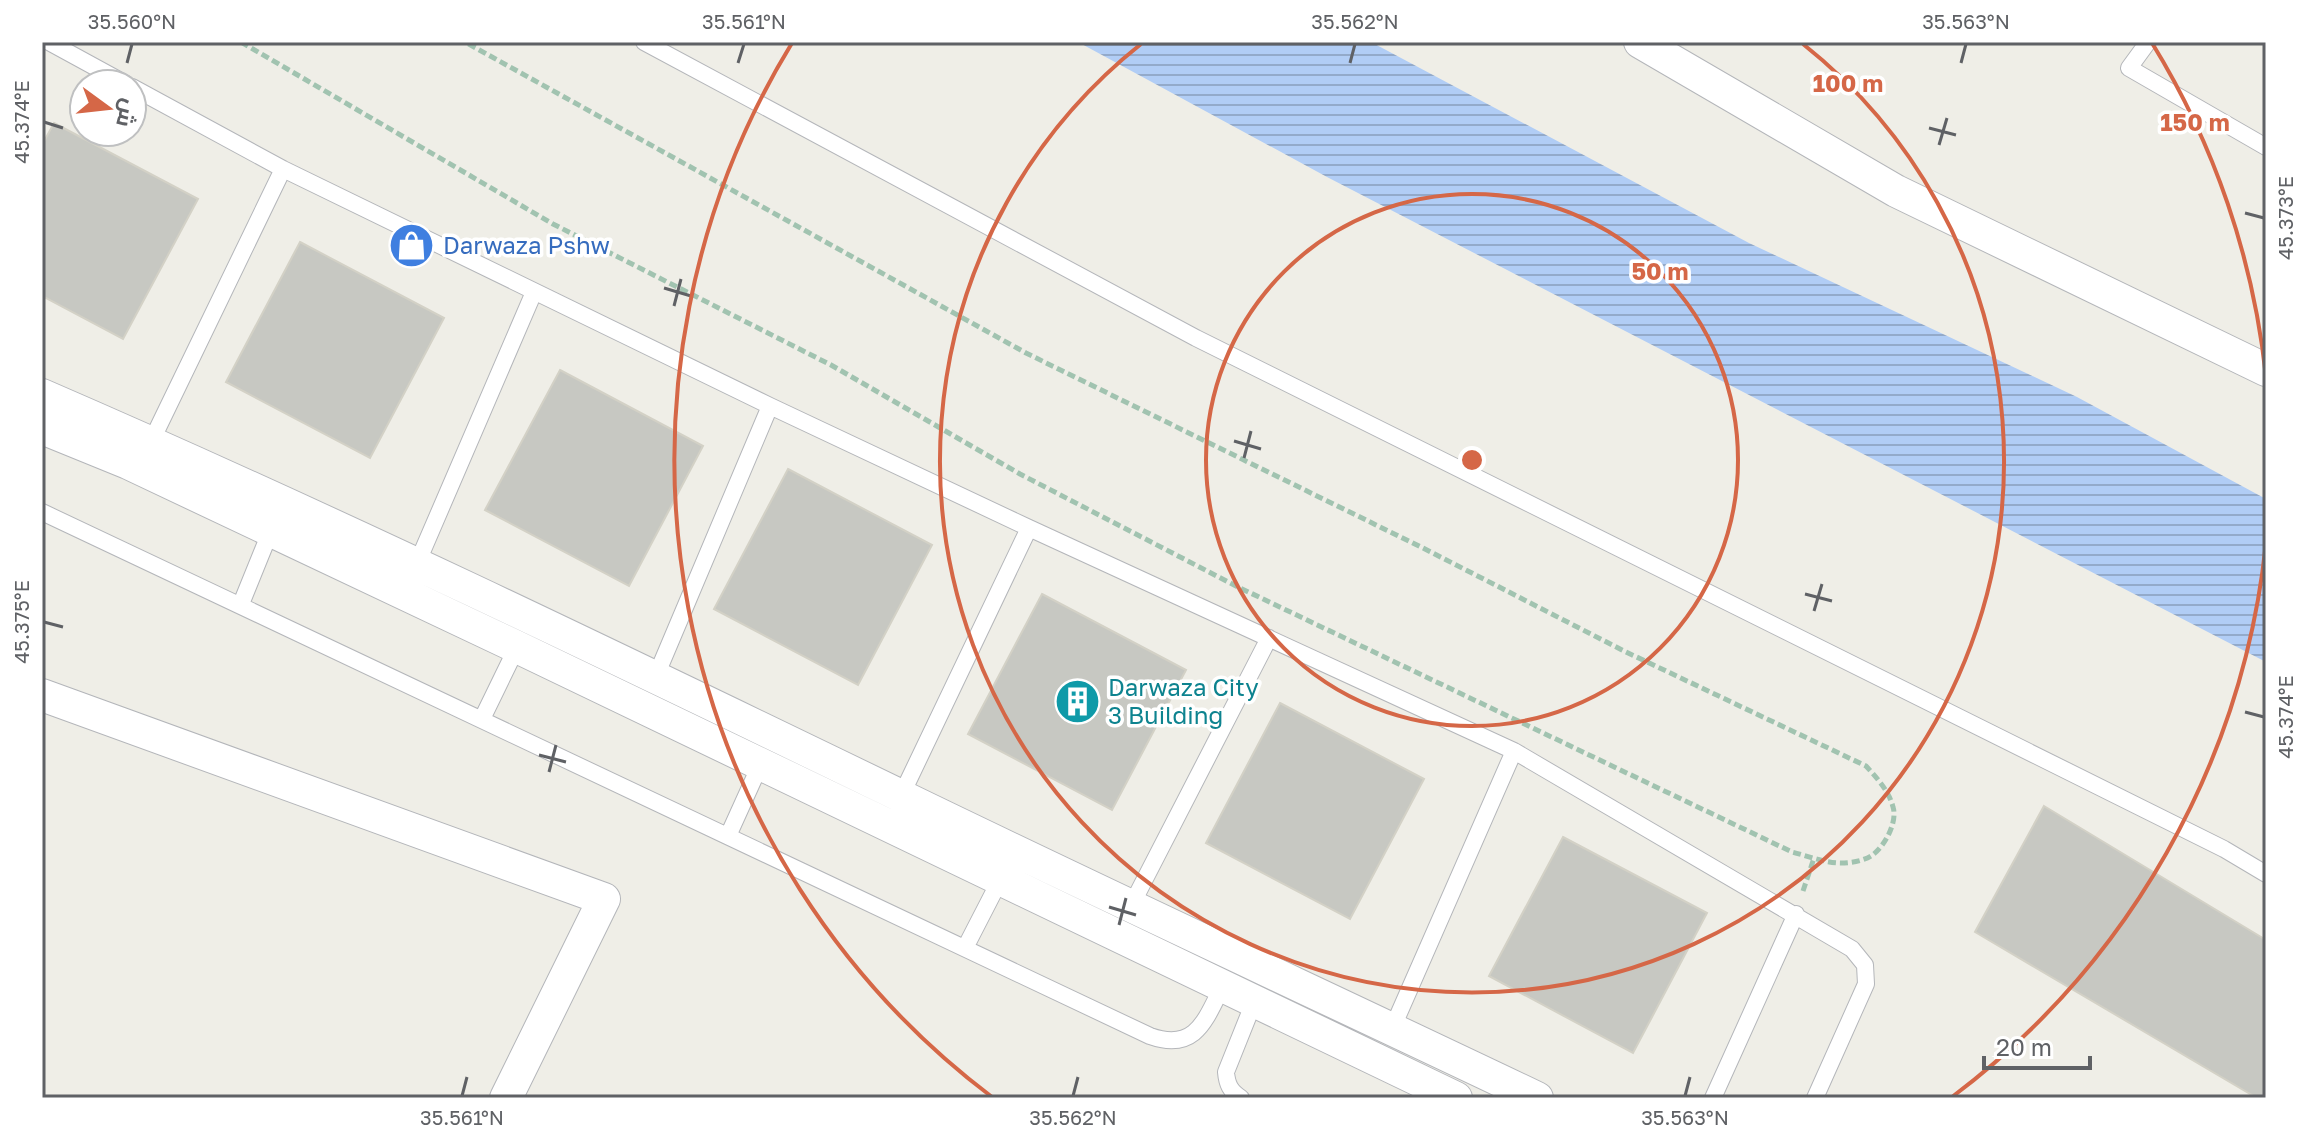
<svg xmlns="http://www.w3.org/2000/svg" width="2308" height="1140" font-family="'Golos Text',Cairo,sans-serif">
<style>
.water{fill:url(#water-rules)}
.building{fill:#c7c8c2;stroke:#d3d1c6;stroke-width:2}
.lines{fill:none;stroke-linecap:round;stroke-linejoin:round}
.lane-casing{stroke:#b4b6ba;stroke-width:18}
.street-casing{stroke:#b4b6ba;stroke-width:34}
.path{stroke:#a1c3b0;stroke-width:5;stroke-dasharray:8 4;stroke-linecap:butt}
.lane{stroke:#fff;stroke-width:16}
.street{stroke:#fff;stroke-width:32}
.ticks{fill:none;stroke:#5f6165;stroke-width:3}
.ring{fill:none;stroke:#d56747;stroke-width:4}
.labels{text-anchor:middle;stroke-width:7;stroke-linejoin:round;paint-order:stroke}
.shop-label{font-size:24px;fill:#366cbe;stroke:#fff;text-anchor:start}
.culture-label{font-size:24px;fill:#0d838f;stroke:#fff;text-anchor:start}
.centre{fill:#d56747;stroke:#fff;stroke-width:4}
.ring-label{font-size:24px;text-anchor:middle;font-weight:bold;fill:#d56747;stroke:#fff;stroke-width:7;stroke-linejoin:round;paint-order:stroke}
.neatline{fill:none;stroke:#5f6165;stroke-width:3}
.ticks-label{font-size:20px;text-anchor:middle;fill:#5f6165}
</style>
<defs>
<pattern id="water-rules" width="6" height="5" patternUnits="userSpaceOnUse" patternTransform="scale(2)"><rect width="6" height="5" fill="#b1cdf5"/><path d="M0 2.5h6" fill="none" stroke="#93aaca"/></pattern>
</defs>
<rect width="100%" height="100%" fill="#efeee7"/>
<path class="water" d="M1078,42H1371L1749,243L2077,397L2266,499V662L1327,177Z"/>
<path class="building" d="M54,123L198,199L123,339L42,296V145Z
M300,242L444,318L370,458L226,382Z
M560,370L703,446L629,586L485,510Z
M788,469L932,545L858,685L714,609Z
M1042,594L1186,670L1112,810L968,734Z
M1280,703L1424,779L1350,919L1206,843Z
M2044,806L2266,940V1098H2257L1975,932Z
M1563,837L1707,913L1633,1053L1489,976Z"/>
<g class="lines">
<defs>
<path id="lane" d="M49,42L126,84
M644,42L1196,338L2224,849L2266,874
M2148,42L2129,68L2266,147
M132,87L283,169L770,406L1029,528L1514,751L1852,949L1865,965L1866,984L1815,1098
M151,442L283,169
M42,512L1150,1036C1195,1052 1205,1021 1222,987
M416,566L534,292
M241,604L271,530
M656,676L770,406
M482,719L517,647
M901,796L1029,528
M728,836L761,763
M1131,906L1269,638
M965,948L1000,880
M1392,1029L1514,751
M1241,1098C1230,1091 1227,1084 1226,1072L1254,1002
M1713,1098L1796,914"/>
<path id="street" d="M1640,42L1896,191L2266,370
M42,395C331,520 616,658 899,795C1111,898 1325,997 1537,1098
M42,428L128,463L517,647L1456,1098
M42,695L604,899L506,1098"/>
</defs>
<use href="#lane" class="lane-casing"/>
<use href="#street" class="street-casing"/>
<path class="path" d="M241,42L553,224L831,365L1020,474L1238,587L1792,852C1808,856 1825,863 1841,863C1850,863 1863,861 1871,856C1884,848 1898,822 1893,807C1889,791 1877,778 1866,766L1624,651L1425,549L1026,353L465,42
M1803,891L1814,858"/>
<use href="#lane" class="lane"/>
<use href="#street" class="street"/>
</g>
<path class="ticks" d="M127,63L132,44M738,63L744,44M1350,63L1355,44M1961,63L1966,44M44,122L63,128M1929,128L1956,135M1939,145L1947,118M2245,213L2264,218M664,288L691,296M674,306L681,279M1234,441L1261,449M1244,458L1251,431M1805,594L1832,601M1814,611L1822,584M44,622L63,627M2245,712L2264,717M539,755L566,762M549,772L556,745M1109,907L1136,915M1119,925L1126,898M462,1096L467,1077M1073,1096L1078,1077M1685,1096L1690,1077"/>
<g class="ring">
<circle cx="1472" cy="460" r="266"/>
<path d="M1803 44A532 532 0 1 1 1141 44"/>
<path d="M2266 543A798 798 0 0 1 1952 1097M992 1097A798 798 0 0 1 792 43M2152 43A798 798 0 0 1 2266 377"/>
</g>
<defs>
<symbol id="shop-disc" viewBox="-11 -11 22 22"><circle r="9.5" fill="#3f7fe0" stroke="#fff"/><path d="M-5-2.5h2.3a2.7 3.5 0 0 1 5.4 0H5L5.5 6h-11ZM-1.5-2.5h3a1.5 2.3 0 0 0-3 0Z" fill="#fff"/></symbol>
<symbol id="building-disc" viewBox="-11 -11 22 22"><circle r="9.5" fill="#0f9aa8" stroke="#fff"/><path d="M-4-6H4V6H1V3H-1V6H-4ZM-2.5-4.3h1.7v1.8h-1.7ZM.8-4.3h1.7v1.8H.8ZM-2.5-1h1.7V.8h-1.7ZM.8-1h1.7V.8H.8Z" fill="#fff"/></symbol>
</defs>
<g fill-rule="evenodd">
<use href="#shop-disc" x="386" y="220" width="51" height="51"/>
<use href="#building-disc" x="1052" y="676" width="51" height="51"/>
</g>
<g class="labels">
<g class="shop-label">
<text x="443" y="254">Darwaza Pshw</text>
</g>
<g class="culture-label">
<text x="1108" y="696">Darwaza City<tspan x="1108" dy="28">3 Building</tspan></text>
</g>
</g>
<circle cx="1472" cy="460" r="12" class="centre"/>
<g class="ring-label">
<text x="1848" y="92">100 m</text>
<text x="2195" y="131">150 m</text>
<text x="1660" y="280">50 m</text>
</g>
<rect width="2308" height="1140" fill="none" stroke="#ffffff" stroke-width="88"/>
<g transform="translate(108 108) rotate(105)"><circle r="38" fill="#ffffff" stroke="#bfc0c1" stroke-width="2"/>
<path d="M0-6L14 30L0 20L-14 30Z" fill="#d56747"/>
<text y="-12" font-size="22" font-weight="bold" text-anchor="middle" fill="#5f6165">ش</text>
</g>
<path d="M1984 1056v12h106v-12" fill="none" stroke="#5f6165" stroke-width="4"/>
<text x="1996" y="1056" font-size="24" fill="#5f6165" stroke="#ffffff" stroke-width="6" paint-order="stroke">20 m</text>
<rect x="44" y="44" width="2220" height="1052" class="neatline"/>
<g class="ticks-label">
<text x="132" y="29">35.560°N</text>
<text x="744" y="29">35.561°N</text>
<text x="1355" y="29">35.562°N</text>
<text x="1966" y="29">35.563°N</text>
<text transform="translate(22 122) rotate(-90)" y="7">45.374°E</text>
<text transform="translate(2286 218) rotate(-90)" y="7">45.373°E</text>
<text transform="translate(22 622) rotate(-90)" y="7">45.375°E</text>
<text transform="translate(2286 717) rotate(-90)" y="7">45.374°E</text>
<text x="462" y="1125">35.561°N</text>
<text x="1073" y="1125">35.562°N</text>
<text x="1685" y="1125">35.563°N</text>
</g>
</svg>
